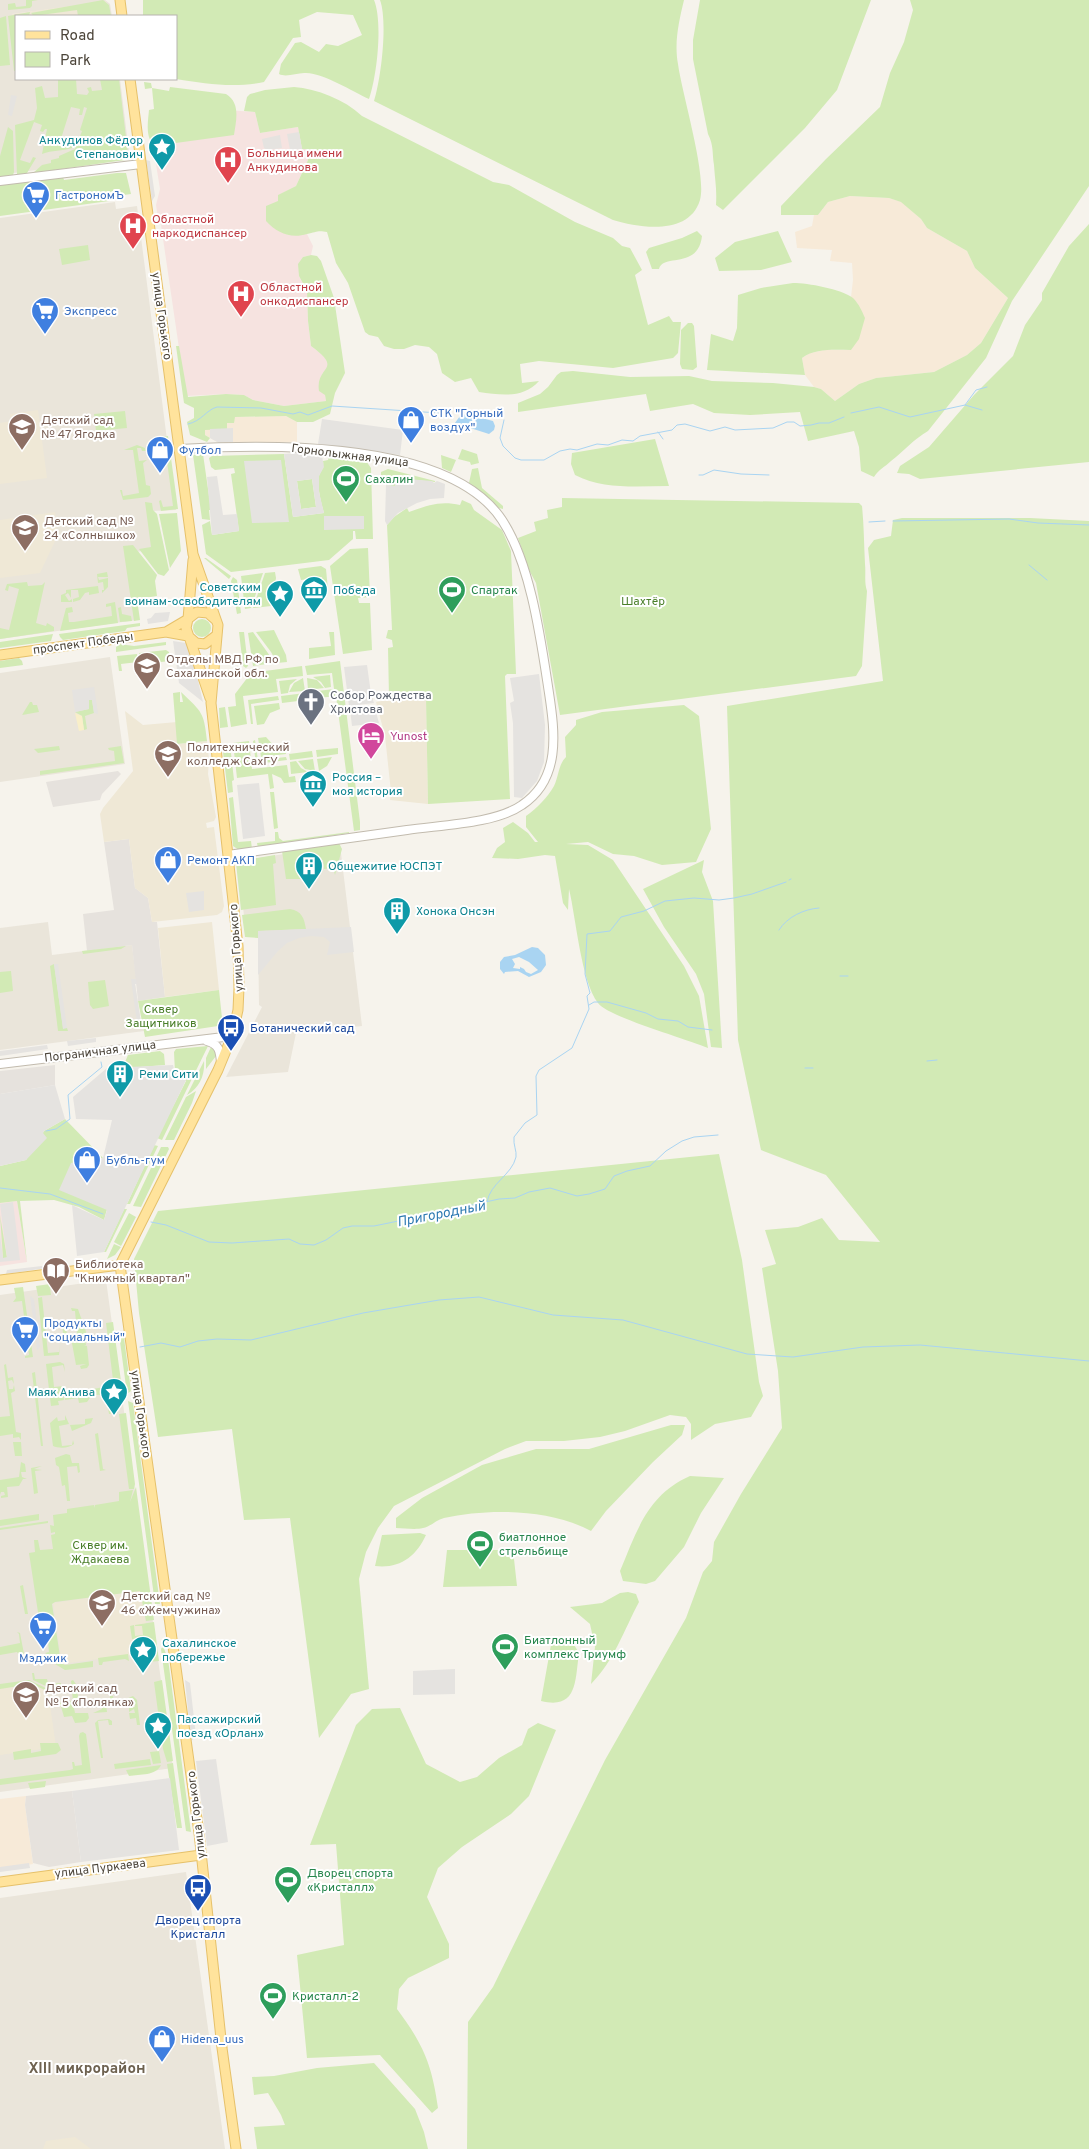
<svg xmlns="http://www.w3.org/2000/svg" width="1089" height="2149" font-family="Overpass,sans-serif">
<style>
.residential{fill:#eae5da}
.commercial{fill:#f7ead8}
.industrial{fill:#e6e2dd}
.education{fill:#efe8d6}
.medical{fill:#f6e3e0}
.green{fill:#d2eab5}
.sand{fill:#f9efc9}
.parking{fill:#e5e3e0;fill-rule:evenodd}
.water{fill:#a9d4f2;fill-rule:evenodd}
.lines{fill:none;stroke-linecap:round;stroke-linejoin:round}
.stream{stroke:#a9d4f2;stroke-width:1}
.minor-casing{stroke:#c2bbae;stroke-width:10}
.major-casing{stroke:#e6c16a;stroke-width:11}
.minor{stroke:#fff;stroke-width:8}
.major{stroke:#ffe39c;stroke-width:9}
.labels{text-anchor:middle;stroke-width:4;stroke-linejoin:round;paint-order:stroke}
.culture-label{font-size:12px;fill:#0d838f;stroke:#fff;text-anchor:start}
.health-label{font-size:12px;fill:#be3a42;stroke:#fff;text-anchor:start}
.shop-label{font-size:12px;fill:#366cbe;stroke:#fff;text-anchor:start}
.street-label{font-size:12px;fill:#4b4439;stroke:#fff}
.education-label{font-size:12px;fill:#785e54;stroke:#fff;text-anchor:start}
.leisure-label{font-size:12px;fill:#27864d;stroke:#fff;text-anchor:start}
.park-label{font-size:12px;fill:#4a7f2a;stroke:#fff}
.worship-label{font-size:12px;fill:#5b616d;stroke:#fff;text-anchor:start}
.hotel-label{font-size:12px;fill:#b23c85;stroke:#fff;text-anchor:start}
.transit-label{font-size:12px;fill:#164399;stroke:#fff;text-anchor:start}
.water-label{font-size:14px;font-style:italic;fill:#2e7ab2;stroke:#fff}
.quarter-label{font-size:15px;font-weight:bold;fill:#6e6250;stroke:#fff}
</style>
<rect width="100%" height="100%" fill="#f6f3ec"/>
<path class="residential" d="M0,0H105L110,4L112,16H108L106,2L12,14L16,49V79H120L129,152L128,157L0,175Z
M115,202L116,209L137,206L176,510L152,511L157,549L128,553L137,620L0,639V218Z
M110,657L125,764L0,782V673Z
M340,845L362,1026L296,1033L288,1072L226,1077L262,1007L259,1005L258,931L244,916L239,870L246,860Z
M48,922L52,955L132,945L137,984H135L141,1023L144,1031L0,1050V928Z
M106,1280L173,1768L0,1792V1295Z
M186,1872L225,2149H0V1898Z"/>
<path class="commercial" d="M850,196L889,198L902,202L921,219L927,228L967,251L975,268L1008,298L981,343L967,355L934,372L876,378L859,384L835,401L821,389L814,387L805,375L802,358L810,353L825,350H851L858,304L851,297L853,280L852,263L830,261L832,250L797,248L795,232L812,226L814,215H818L828,202Z
M286,416L297,422V442L219,443L205,435V430L222,417Z
M26,1796L25,1805L33,1864L0,1869V1799Z"/>
<path class="industrial" d="M118,771L121,774L102,794L100,800L53,807L46,782Z
M129,839L135,888L148,898L152,922H157L165,997L138,1001L132,945L87,951L83,914L114,910L104,842Z
M55,1065V1085L0,1094V1071Z
M72,1791L81,1862L49,1867L33,1863L25,1805L26,1796Z"/>
<path class="education" d="M106,1L108,16H16V49L12,14Z
M38,410L47,478L0,484V423L11,421L10,414Z
M55,512L57,537L40,573L0,578V520Z
M389,697L391,699L423,697L426,699L428,804L390,800L391,792L385,736L376,702L387,700Z
M125,711L143,725L177,722L178,744L207,741L209,759L208,774L216,817L214,821L206,823L207,828L214,827L224,906L222,912L217,915L152,922L148,898L135,888L129,839L104,842L100,814L103,808L133,771Z
M212,922L219,990L165,997L158,928Z
M141,1590L150,1652L62,1664L53,1603Z
M28,1681L48,1691L56,1747L0,1755V1685Z
M75,2137L91,2149H43L46,2141Z"/>
<path class="medical" d="M157,105L255,112L260,133L298,127L302,149H306L308,160L296,186L279,195L287,235L307,234L313,246L311,255L303,257L299,276L307,291L308,321L311,346L324,356L328,364L327,370L322,374L326,401L284,406L253,400L244,395L226,394L186,396L161,225L158,218L156,205L160,189L154,152L158,151L155,126Z
M17,1201L27,1262L0,1266V1203Z"/>
<path class="green" d="M26,0H38L32,1V6L30,8L8,10V4L15,3L16,7L26,6Z
M103,0L109,5L111,16H78L77,10L34,16L31,13Z
M143,0H374C383,22 377,76 369,99C352,91 325,74 306,73C298,72 287,78 279,74L281,64L295,43L301,42L319,52L326,44L338,46L362,35L353,15L317,12L299,20L301,37L293,38L264,82C234,88 207,84 176,79V16H143Z
M380,0H684C679,21 674,43 678,64C682,94 707,175 700,200C689,236 640,228 613,220L374,101C381,79 388,22 380,0Z
M700,0H871L837,90L805,128L723,210L716,205C717,189 715,181 714,165C712,153 714,146 708,134L693,59V40Z
M910,0H1089V186L1012,301L986,358L928,431C914,439 904,451 891,461C885,467 879,469 874,477L861,471L859,447L854,431L808,441L800,412L750,415L714,413L693,404L650,411L646,394L518,412V403L540,394L548,387L557,375L561,372L573,371L630,377L689,376L712,381L773,383L814,387L821,389L835,401L859,384L876,378L934,372L967,355L981,343L1008,298L975,268L967,251L927,228L921,219L901,202L889,198L850,196L828,202L818,215H781V206L826,159L880,107L890,73L904,42L913,10Z
M30,12L29,16H16V71H14L8,16Z
M6,16L10,65L0,66V18Z
M58,79H76L77,94L87,95L89,92L87,88L91,87L92,91L102,90L100,79H119L128,154L125,160L33,173L42,165L51,163V160L59,158V156L75,149L82,131L80,130L87,108L84,107L82,115H79L80,109L71,107L59,145L69,148L71,142H74L72,148C62,151 52,150 42,154L47,129H45L43,132L40,131L42,125L34,122L20,160L30,163L33,157L36,158L27,173L17,175L15,125L34,120L37,108L35,88L42,86L45,98L58,97Z
M144,82L151,83L152,88L169,91L170,87L226,94C241,103 236,121 234,135L154,146C145,136 148,122 149,110L154,109L152,88L145,89Z
M294,87C317,89 344,99 362,116L493,182L509,185L575,222L613,238L622,246L630,248L642,270L635,275L648,325L669,316L673,322H681L678,353L673,358L613,368L539,361L520,364L522,383L539,381C523,399 501,395 479,392L471,378L455,382L442,373L437,354L429,347L415,345L404,349H394L384,346L378,337L369,335L365,332L348,283L336,263L327,232C318,230 316,232 307,234C291,239 277,233 266,221V206L278,201V195L296,186L308,160L306,149H302L298,127L260,133L255,112L244,111L247,97L250,94L265,90Z
M8,127L13,131L14,172L13,175L0,177V156Z
M117,173H126L131,194L108,197L109,201L0,216V184L63,177L64,180Z
M1089,224V462L920,479L909,474L897,473L900,466L929,447L974,395L1013,356L1025,325L1042,300V293L1069,246Z
M697,231L702,236C698,270 663,253 659,269H652L646,252L649,248L682,238Z
M778,231L792,262L761,270L719,271L715,258L735,242Z
M88,245L90,260L62,265L59,249Z
M311,255L317,256L321,261L334,298L345,373L335,393L330,414L313,422H297L286,416L235,417L234,423H227V429L205,430V435L210,438L207,442L190,435L187,422L194,418V408L184,403L176,346H179L188,397L226,394L244,395L253,400L284,406L326,401L325,395L319,391C315,365 345,371 311,346L308,321L307,291L299,276L298,264L303,257Z
M793,283C808,283 841,289 853,298C859,304 862,311 865,318L859,339L851,350C834,350 816,348 802,358L805,375L707,370L711,334L733,341L737,328L738,295L761,288Z
M688,323H692L694,326L697,367L693,370L682,369L680,364L681,330Z
M125,411L127,428L96,431L94,414Z
M168,436L178,509L161,511L159,501L161,500L163,507L173,506L164,439L154,440V447H152L151,440L153,438Z
M655,439L669,486C638,486 604,490 575,475L571,464L572,453Z
M137,445L145,448L146,451H142L141,448H137L139,461L147,460L143,463L146,485L150,486L151,494L148,497L123,500L120,490H122L123,496L139,493L133,450H124Z
M462,449L477,454L479,463L471,465L470,462L458,459Z
M203,454L211,510H209L210,520L202,519L193,455Z
M284,454L293,517L324,513C321,502 317,488 319,476C321,470 324,468 323,461L328,460L329,456L366,461L371,468L373,539H356L355,531H353V539L329,560L231,572L206,554L202,525L210,521L212,535L239,531L231,474L235,473L234,468L215,470L211,467L209,458L212,456Z
M441,455L456,460L451,472L442,468Z
M478,468L482,488L503,506V509L499,508L469,483L472,469Z
M388,469L435,481V482L396,478L395,486L386,485V482H381V472Z
M312,479L316,507L301,509L297,481Z
M562,498L859,503L862,506C864,525 864,545 865,564C866,574 864,582 867,591L862,666L856,676L560,715L536,583L529,570L518,538L536,531L534,522L548,518L547,510L562,507Z
M462,500L471,504L474,510L502,530L511,551L516,674H507L505,676L510,799L428,804L426,699L423,697L391,699L389,697L388,648L393,647L392,640L386,638L388,630H392L387,525L394,517L407,508L409,512C426,506 440,500 460,505Z
M145,502L152,503L153,510L157,514L169,570L164,576L158,574L139,549L151,547Z
M177,513L181,551L170,568L159,514Z
M902,518H1030L1089,521V2149H467L468,2022L493,1987L605,1760L686,1618L703,1572L712,1561L714,1542L741,1494L782,1428L778,1371L762,1268L776,1264L765,1230L798,1227L822,1218L839,1240L880,1242L826,1175L761,1150L738,1040L727,706L883,681L868,548L874,540L891,536L893,520Z
M133,545L157,575L155,581L157,596L137,599L140,620L134,621L123,546Z
M368,548L370,597L358,598L359,603H370L372,650L343,654L330,566L350,549Z
M204,558H206L231,576L229,579Z
M321,566L326,569L328,590L324,591L322,577L301,580L298,569Z
M107,572L108,577H98L99,580L108,578V587L102,593V590H104L103,582L98,583L97,574Z
M275,572L276,578L271,606L253,608L265,573Z
M263,573L251,608L245,609L241,576Z
M233,577L237,580L241,613L237,614L231,581Z
M27,582L28,586L42,585L45,582L36,623L46,626L47,623L54,627V631L0,639V628L9,630L19,589L9,586L8,591L5,590L7,584Z
M98,586L99,593L89,595V592L85,593L80,600L73,602V599L79,597L78,590H71V598L68,593L65,595L69,601L72,599V602H61V595L66,593V590Z
M115,602L118,623L60,631L66,608L72,607L73,612L68,613L69,622H74L112,616L111,606L106,607V604Z
M121,607L122,614L131,616L132,621L120,622L118,608Z
M193 628a9 9 0 1 1 18 0a9 9 0 1 1-18 0Z
M140,623V626L127,628L125,631L63,640L60,637L59,634Z
M274,630L286,655L287,662L277,663L271,652L256,632Z
M239,632H244L248,666L246,668L243,666Z
M253,632L275,663L253,666L248,633Z
M329,632H334L335,655L309,659V648L331,646Z
M53,634L51,641L0,648V642Z
M166,642V645L116,652V647L119,644L134,646Z
M166,650L169,652L170,661L143,664L141,662L139,653Z
M137,654L138,662L121,664L122,671H119L117,656Z
M19,658L22,661L23,665L0,668V661Z
M340,661L360,822V830L354,831L336,696L310,699L309,692L334,689L332,673L307,675L305,666Z
M302,666L303,676L276,679L278,692L243,696L247,724L231,727L228,707L236,706L235,694L251,673Z
M330,675L331,687L325,688L321,682L313,677Z
M303,678L305,691L289,692L294,683Z
M307,678L317,680L324,688L308,690Z
M297,679L290,685L288,693L281,694L279,681Z
M180,692V702H183L181,692C202,712 204,712 207,741L177,744L173,693Z
M305,693L306,700L282,703L281,696Z
M278,696L279,700L251,704L253,724H251L248,700Z
M89,700H92L94,713L85,716L87,729L84,730L82,716L75,712L89,709Z
M30,702H32L33,705H37L39,712L22,715Z
M279,703L280,709L270,713L264,724L257,725L254,706Z
M684,705L699,716L711,829L696,862L662,865L634,856L613,854L588,842L566,844L588,845L613,860L684,966L699,996L708,1048C687,1039 608,1017 598,1003C581,981 576,918 569,889L568,910L563,903L555,856L545,855L518,859L492,858L497,848L505,842L503,828L513,822L528,833L535,842H538L526,827V816C537,808 547,798 554,786C559,776 558,765 566,757L565,737L576,725V720L602,712Z
M225,707L228,727L220,728L219,708Z
M266,737L275,747L285,749L286,754L261,757L258,738Z
M255,740L258,760L286,757L287,760L256,764L253,741Z
M249,741L252,769L287,765L289,777L295,776L296,782L284,783L281,778L272,774L274,788L270,789L268,774L237,778L233,743Z
M222,744H230L234,780L232,781L233,792L228,793Z
M59,746L60,750L38,753L34,749Z
M121,746L124,763L40,775V771L115,761L114,751L109,750L108,748Z
M338,748V754L317,757L316,750Z
M312,751L313,757L290,760L289,754Z
M332,757L327,766L319,771L317,759Z
M313,759L315,771L305,769L298,761Z
M296,761L301,768L308,772L291,774L290,762Z
M270,792H274L278,828L274,829Z
M233,797L238,842L251,841L252,849L239,850L233,846L229,798Z
M275,832H278L279,838L283,841L349,832V833L258,848L257,843L275,841Z
M339,843L342,849L335,875L333,868L324,869L323,860H317V856L299,857L301,879H286L282,851Z
M275,855L276,863L273,864L276,905L241,910L236,863L237,861L248,857L251,859Z
M704,860L702,872L713,901L722,1048L711,1047L704,994L696,974L664,927L643,889Z
M290,909C302,911 304,918 306,929L258,931V938L245,937L242,915Z
M126,946L121,949L83,954L82,951Z
M54,964L63,1028H67L68,1031H58L50,966Z
M11,971L13,991L0,993V972Z
M105,980L109,1006L93,1009L90,1005L88,982Z
M219,990L222,1018L218,1026L145,1037L138,1001Z
M208,1046L162,1140L157,1138L186,1081L175,1073L174,1052L176,1049Z
M211,1047L215,1051L216,1056L206,1069V1058Z
M160,1051L164,1054L165,1065L127,1068L125,1062L128,1055Z
M204,1061C205,1075 200,1087 187,1095Z
M196,1091L192,1103L174,1140H165L186,1097Z
M65,1119L103,1158L71,1163L107,1209L104,1220L79,1207L54,1200L20,1201L27,1262L17,1201L0,1203V1166L26,1160L44,1131Z
M154,1145L158,1146L130,1204H127Z
M161,1147H168L169,1149L141,1207L133,1206Z
M719,1154L742,1260L759,1382L763,1396L751,1417L715,1424L691,1440V1424L686,1417L670,1415L625,1431L600,1437L564,1441H526L505,1449L394,1506L378,1528L366,1552L359,1579L369,1689L351,1694L319,1738L290,1518L244,1520L232,1429L158,1437L139,1313L134,1259L158,1211Z
M124,1209H127L106,1252H104Z
M129,1213L136,1217L121,1246L114,1242Z
M0,1215L7,1258H3Z
M114,1244L121,1247L115,1255L107,1259Z
M57,1283L58,1286L50,1287L51,1295L38,1296L36,1286Z
M23,1287L33,1357L25,1358V1356L29,1355L22,1301L13,1302L16,1298L14,1288Z
M42,1297L48,1353L59,1352L60,1344L59,1355L44,1356L38,1298Z
M71,1308L78,1309C81,1319 86,1327 87,1338H85L86,1345H84L87,1346L89,1365L87,1368L81,1369L80,1366L86,1364L76,1365L71,1338L78,1337V1335L68,1337L63,1334L62,1322H65L67,1334L77,1333L75,1311H72Z
M113,1322L123,1396L114,1398L111,1394L96,1395L95,1398L93,1389L104,1387L103,1382L113,1380L106,1323Z
M119,1334L124,1338L131,1391L127,1394Z
M60,1362L64,1364L65,1372L63,1365L52,1367L54,1387L63,1386L64,1400L58,1401L59,1405L51,1406L46,1364Z
M6,1364L8,1378L13,1377L14,1384L12,1380L8,1381L9,1389H13L14,1385L15,1391L11,1393L16,1432L21,1433V1440L19,1437L13,1438V1434L0,1436V1417L10,1416L4,1365Z
M35,1372L43,1446H41L32,1373Z
M90,1390V1398L87,1402L79,1403L78,1398L65,1400L66,1392Z
M116,1400L118,1413L109,1414L107,1401Z
M128,1401L133,1403L160,1604H155Z
M126,1413L135,1484L134,1489H129L119,1414Z
M65,1415L69,1424L59,1426L62,1446L72,1445L73,1440L74,1444C68,1449 58,1448 53,1446L50,1423L57,1417L58,1421L65,1420Z
M93,1418L91,1423L72,1431L70,1425L85,1424V1419Z
M671,1425H685L682,1435L653,1462L606,1511L591,1531C550,1509 489,1508 444,1518C436,1520 430,1527 423,1528C415,1530 404,1528 396,1528V1518L422,1498L482,1465L536,1449H589Z
M98,1433L103,1469L106,1470L100,1471L95,1434Z
M13,1442H21L22,1456H15Z
M66,1454L70,1455L72,1463H79L80,1472L78,1473L77,1466L67,1467L70,1501H67L65,1485L62,1486L59,1467L56,1465L55,1458Z
M21,1462L25,1464L26,1472H21L22,1477L27,1479H23L19,1486L7,1487L8,1497L1,1498V1496L5,1495L4,1492H1L0,1495V1480L19,1477Z
M42,1466L34,1469L42,1470L35,1471L38,1493L34,1494L31,1468Z
M690,1476L724,1478L701,1513L684,1547L655,1581L646,1584L623,1581L620,1571C637,1531 647,1495 690,1476Z
M136,1487L154,1620L146,1621L140,1591L55,1602L52,1604L61,1663L65,1665L93,1661V1667L65,1670L55,1664L54,1659L45,1653L49,1652L47,1631L41,1632L29,1553L35,1552L34,1540H38L40,1550L53,1549L51,1535L55,1534V1532L51,1533L50,1525L54,1526L53,1515L67,1513V1509L94,1505L95,1508V1505L119,1501V1492L133,1490L130,1502Z
M39,1514V1520L0,1526V1520Z
M48,1521V1523L0,1530V1528Z
M420,1533L426,1535C416,1557 399,1569 375,1566L382,1535Z
M447,1550H513L517,1586L443,1587Z
M23,1585L28,1614H25L20,1586Z
M628,1592L636,1594L639,1602C624,1630 614,1661 591,1684L595,1647L590,1624L570,1607L602,1603L620,1593Z
M154,1622L159,1661L148,1662L147,1655L138,1657V1652L145,1651L143,1638L132,1639L130,1626L134,1625L135,1636L143,1635L142,1626H135V1625Z
M17,1632L20,1633L24,1654L19,1655L17,1652L0,1655V1647L20,1643L19,1634Z
M552,1639L573,1643L579,1653C575,1680 578,1710 541,1701Z
M163,1646L168,1659L191,1832L186,1831L161,1649Z
M128,1654L129,1661L125,1659L103,1662L102,1665H99L98,1658Z
M32,1673H34L35,1679H47L48,1684L61,1683V1687L50,1688L33,1680Z
M29,1680L50,1690L49,1692L32,1684L0,1689V1684Z
M73,1680L76,1684L79,1702L73,1703L75,1713H88L89,1718L86,1722L75,1723L72,1716L64,1717L60,1703L73,1701L71,1681Z
M162,1680L173,1761L167,1762L163,1749L154,1682Z
M110,1696H113L114,1703L106,1704L107,1712L93,1713L102,1709L101,1702L110,1701Z
M133,1696L137,1700L140,1725H137L136,1718L130,1719L129,1713H135L134,1709L129,1712V1708L135,1707L134,1699L127,1700L126,1708V1699Z
M400,1708L426,1764L460,1782L477,1777L499,1758L522,1745L528,1729L538,1723L556,1730L529,1796L511,1814L462,1847L438,1868L427,1897L449,1944V1958L408,1978L399,1989L397,2009C423,2044 432,2064 438,2108L432,2113L380,2055L307,2058L297,1955L344,1945L336,1844L310,1845L356,1725L372,1709Z
M109,1719L112,1721V1725H109L108,1720L98,1721L103,1758H101L95,1723L98,1720Z
M83,1732L86,1734L91,1773L0,1785V1779L70,1770L73,1769L72,1762H74L75,1766L82,1765L79,1736L80,1733Z
M40,1743H58L61,1750L56,1754L14,1760L13,1752L31,1749V1753L41,1751Z
M159,1751L161,1763L153,1764L150,1752Z
M150,1759L151,1765L115,1769L114,1764Z
M173,1763L182,1828H177L167,1764Z
M161,1765C156,1776 140,1774 129,1776L126,1770Z
M46,1781L45,1787L30,1789L28,1783Z
M374,2063L415,2109L424,2132L428,2149H257L254,2127L285,2125L281,2115L268,2093L254,2095L252,2077L274,2076L317,2068Z"/>
<path class="sand" d="M75,713L82,716L84,730L79,731Z"/>
<path class="parking" d="M11,95L17,96L12,116L8,115Z
M299,132L302,149L290,150L287,134Z
M280,135L282,148L267,150L264,148L262,139Z
M146,160L150,161L155,196L152,201Z
M322,419L403,430L400,455L318,444Z
M233,428V442L219,443L210,438V429Z
M299,453L322,456L324,467L319,476V492L324,513L293,517L284,454ZM312,479L316,507L301,509L297,481Z
M281,460L289,522L252,523L244,461Z
M217,476L223,515L237,514L239,531L212,535L207,477Z
M395,478L432,481L434,483L437,481L445,484L444,498L430,499L417,503L398,513L387,525L385,521L386,485L395,486Z
M324,516H364V529L324,530Z
M170,612L168,621L148,624L147,619L151,618L155,613Z
M173,641L186,643L191,651L203,702L179,683Z
M367,665L371,694L374,703L349,706L344,667Z
M539,674L545,725L544,762L537,781L529,790L522,798L514,797L513,723L510,703L514,701L510,678Z
M94,687L98,714L94,713L92,700H89V709L75,712L72,690Z
M374,705L379,723L352,726L350,709Z
M259,783L265,836L243,839L237,785Z
M204,891V910L189,912L186,893Z
M351,927L354,952L327,955L330,942L324,937L311,936L299,938L287,943L278,951L258,975V931Z
M54,964H58L67,1028L63,1029Z
M131,979H136L137,984H135L141,1023H137Z
M96,1038V1042L68,1046L67,1041Z
M47,1045L48,1049L0,1056V1051Z
M173,1065L175,1073L186,1080L104,1252L77,1256L72,1205L104,1220L107,1210L59,1190L71,1163L103,1158L112,1120L76,1119L73,1097L107,1068Z
M55,1085L65,1119L44,1131L43,1133L47,1138L26,1160L0,1166V1094Z
M13,1202L20,1260L0,1262V1235L3,1258L7,1257L0,1204Z
M42,1266L46,1268L6,1274L7,1270Z
M30,1296L34,1299L40,1347L37,1350Z
M455,1669V1694L413,1695V1671Z
M185,1680L190,1683L196,1736L191,1741Z
M216,1759L228,1842L207,1846L196,1761Z
M170,1778L179,1850L81,1862L72,1791Z
M29,1863L30,1868L0,1872V1867Z"/>
<path class="water" d="M466,414L493,421L495,426L494,430L489,434L464,426L458,429L452,427L460,416Z
M532,947L538,948L545,955L546,965L541,972L529,977L518,971L505,972L504,974L500,969V962L504,957L515,955ZM519,957L529,962L538,970L531,974L526,972L524,969L520,967V969L513,968L515,964L512,959Z"/>
<g class="lines">
<path class="stream" d="M965,405L976,390L987,387
M851,413L879,407L910,417L965,405L982,410
M504,420L500,438L503,446L515,458L521,460H544L560,451L570,449L577,450L597,444L608,445L622,440L633,441L640,436L672,430L677,425L685,424L710,431L725,427L735,430L773,428L787,422H794L800,426L811,425L819,423H829L844,417
M188,424C202,421 206,410 217,407L261,408L293,414L300,412L308,415L332,406L439,413
M658,432L663,439
M699,475H703L714,470L741,474L769,475
M893,521L1009,519L1038,523L1089,525
M869,522L885,521
M1029,565L1047,580
M789,880L791,879
M779,930C787,917 804,909 819,908
M840,976H848
M589,1005L594,1002H607L646,1013L658,1019L678,1021L688,1027L712,1030
M927,1061L937,1060
M805,1068H813
M46,1131L56,1129L70,1119L68,1095L102,1067L101,1062
M0,1188L50,1194L103,1214
M487,1202C490,1183 512,1175 516,1157C517,1151 513,1145 514,1137L525,1123L537,1115L536,1076L539,1070L572,1048L589,1009L587,996L590,993L585,974L587,934L610,931L621,917L644,911L665,901L694,898L719,900L734,898L752,894L786,882
M151,1222L166,1225L209,1242L232,1243L289,1239L300,1244L314,1245L326,1240L343,1228L352,1226H374L413,1218L499,1199L515,1198L529,1192L550,1188L577,1196L589,1194L605,1189L614,1176L627,1171L650,1166L666,1151L682,1141L694,1137L718,1135
M140,1347L161,1343L180,1347L198,1341L217,1339L251,1340L363,1313L439,1300L479,1297L553,1315L623,1320L747,1354L793,1357L863,1347L920,1345L1089,1361"/>
<defs>
<path id="minor" d="M0,181L141,164
M180,449C265,444 449,439 502,520C531,564 541,641 549,693C555,733 561,779 522,805C495,824 440,825 407,830C347,838 288,847 228,855
M207,1041C219,1044 220,1051 221,1062
M0,1064L232,1036"/>
<path id="major" d="M120,0L122,16
M130,79L193,554L218,625L211,703L238,946L239,988L238,1010L232,1036L218,1070L120,1265L199,1833L222,2048L236,2149
M188,619L193,560
M166,632L188,619
M188,636L196,643L205,644L217,635
M0,655L166,632L188,636
M210,698L186,628L188,619L197,612L208,613L216,620
M0,1280L120,1265
M0,1882L201,1855"/>
</defs>
<use href="#minor" class="minor-casing"/>
<use href="#major" class="major-casing"/>
<use href="#minor" class="minor"/>
<use href="#major" class="major"/>
</g>
<defs>
<symbol id="sight-pin" viewBox="-11 -11 22 30"><path d="M0 17L-7.5 6A9.5 9.5 0 1 1 7.5 6Z" fill="#0f9aa8" stroke="#fff"/><path d="M0-6L1.8-2.2L6-1.7L2.9 1.2L3.7 5.4L0 3.3L-3.7 5.4L-2.9 1.2L-6-1.7L-1.8-2.2Z" fill="#fff"/></symbol>
<symbol id="hospital-pin" viewBox="-11 -11 22 30"><path d="M0 17L-7.5 6A9.5 9.5 0 1 1 7.5 6Z" fill="#e0444e" stroke="#fff"/><path d="M-5-5h3v3.5h4V-5h3V5h-3V1.5h-4V5h-3Z" fill="#fff"/></symbol>
<symbol id="supermarket-pin" viewBox="-11 -11 22 30"><path d="M0 17L-7.5 6A9.5 9.5 0 1 1 7.5 6Z" fill="#3f7fe0" stroke="#fff"/><path d="M-6-5.5h2.5l.6 2H6L4.5 2H-2.5L-4.4-4H-6ZM-1.5 3.2a1.3 1.3 0 1 0 .1 0ZM3 3.2a1.3 1.3 0 1 0 .1 0Z" fill="#fff"/></symbol>
<symbol id="shop-pin" viewBox="-11 -11 22 30"><path d="M0 17L-7.5 6A9.5 9.5 0 1 1 7.5 6Z" fill="#3f7fe0" stroke="#fff"/><path d="M-5-2.5h2.3a2.7 3.5 0 0 1 5.4 0H5L5.5 6h-11ZM-1.5-2.5h3a1.5 2.3 0 0 0-3 0Z" fill="#fff"/></symbol>
<symbol id="school-pin" viewBox="-11 -11 22 30"><path d="M0 17L-7.5 6A9.5 9.5 0 1 1 7.5 6Z" fill="#8d6e63" stroke="#fff"/><path d="M0-5L7-2L0 1L-7-2ZM-4 1L0 2.5L4 1V4Q0 6-4 4Z" fill="#fff"/></symbol>
<symbol id="stadium-pin" viewBox="-11 -11 22 30"><path d="M0 17L-7.5 6A9.5 9.5 0 1 1 7.5 6Z" fill="#2e9e5b" stroke="#fff"/><path d="M0-5a6.5 5 0 1 0 0 10a6.5 5 0 1 0 0-10ZM-3.5-1.8h7v3.6h-7Z" fill="#fff"/></symbol>
<symbol id="museum-pin" viewBox="-11 -11 22 30"><path d="M0 17L-7.5 6A9.5 9.5 0 1 1 7.5 6Z" fill="#0f9aa8" stroke="#fff"/><path d="M0-6L6-3V-2H-6V-3ZM-5-1h2V3h-2ZM-1-1h2V3h-2ZM3-1h2V3H3ZM-6 4H6V6H-6Z" fill="#fff"/></symbol>
<symbol id="university-pin" viewBox="-11 -11 22 30"><path d="M0 17L-7.5 6A9.5 9.5 0 1 1 7.5 6Z" fill="#8d6e63" stroke="#fff"/><path d="M0-5L7-2L0 1L-7-2ZM-4 1L0 2.5L4 1V4Q0 6-4 4Z" fill="#fff"/></symbol>
<symbol id="church-pin" viewBox="-11 -11 22 30"><path d="M0 17L-7.5 6A9.5 9.5 0 1 1 7.5 6Z" fill="#6b7280" stroke="#fff"/><path d="M-1.2-6h2.4v3.5h3.3v2.4h-3.3V6h-2.4V-.1h-3.3v-2.4h3.3Z" fill="#fff"/></symbol>
<symbol id="hotel-pin" viewBox="-11 -11 22 30"><path d="M0 17L-7.5 6A9.5 9.5 0 1 1 7.5 6Z" fill="#d1479c" stroke="#fff"/><path d="M-6-4.5h1.5V1H6V5H4.5V3h-9V5H-6ZM-4 0a1.8 1.8 0 1 1 3.6 0ZM.5 0V-2.5h3Q6-2.5 6 0Z" fill="#fff"/></symbol>
<symbol id="building-pin" viewBox="-11 -11 22 30"><path d="M0 17L-7.5 6A9.5 9.5 0 1 1 7.5 6Z" fill="#0f9aa8" stroke="#fff"/><path d="M-4-6H4V6H1V3H-1V6H-4ZM-2.5-4.3h1.7v1.8h-1.7ZM.8-4.3h1.7v1.8H.8ZM-2.5-1h1.7V.8h-1.7ZM.8-1h1.7V.8H.8Z" fill="#fff"/></symbol>
<symbol id="bus-pin" viewBox="-11 -11 22 30"><path d="M0 17L-7.5 6A9.5 9.5 0 1 1 7.5 6Z" fill="#1a4fb4" stroke="#fff"/><path d="M-5-6H5V4H4V6H2V4H-2V6H-4V4H-5ZM-3.5-4V0h7V-4ZM-3.5 1.2v1.5H-2V1.2ZM2 1.2v1.5H3.5V1.2Z" fill="#fff"/></symbol>
<symbol id="library-pin" viewBox="-11 -11 22 30"><path d="M0 17L-7.5 6A9.5 9.5 0 1 1 7.5 6Z" fill="#8d6e63" stroke="#fff"/><path d="M-6-4Q-3-5.5-.7-3.5V5Q-3 3-6 4ZM6-4Q3-5.5 .7-3.5V5Q3 3 6 4Z" fill="#fff"/></symbol>
</defs>
<g fill-rule="evenodd">
<use href="#sight-pin" x="146" y="131" width="32" height="43"/>
<use href="#hospital-pin" x="212" y="144" width="32" height="43"/>
<use href="#supermarket-pin" x="20" y="179" width="32" height="43"/>
<use href="#hospital-pin" x="117" y="210" width="32" height="43"/>
<use href="#hospital-pin" x="225" y="278" width="32" height="43"/>
<use href="#supermarket-pin" x="29" y="295" width="32" height="43"/>
<use href="#shop-pin" x="395" y="404" width="32" height="43"/>
<use href="#school-pin" x="6" y="411" width="32" height="43"/>
<use href="#shop-pin" x="144" y="434" width="32" height="43"/>
<use href="#stadium-pin" x="330" y="463" width="32" height="43"/>
<use href="#school-pin" x="9" y="512" width="32" height="43"/>
<use href="#museum-pin" x="298" y="574" width="32" height="43"/>
<use href="#stadium-pin" x="436" y="574" width="32" height="43"/>
<use href="#sight-pin" x="264" y="578" width="32" height="43"/>
<use href="#university-pin" x="131" y="650" width="32" height="43"/>
<use href="#church-pin" x="295" y="686" width="32" height="43"/>
<use href="#hotel-pin" x="355" y="720" width="32" height="43"/>
<use href="#university-pin" x="152" y="738" width="32" height="43"/>
<use href="#museum-pin" x="297" y="768" width="32" height="43"/>
<use href="#shop-pin" x="152" y="844" width="32" height="43"/>
<use href="#building-pin" x="293" y="850" width="32" height="43"/>
<use href="#building-pin" x="381" y="895" width="32" height="43"/>
<use href="#bus-pin" x="215" y="1012" width="32" height="43"/>
<use href="#building-pin" x="104" y="1058" width="32" height="43"/>
<use href="#shop-pin" x="71" y="1144" width="32" height="43"/>
<use href="#library-pin" x="40" y="1255" width="32" height="43"/>
<use href="#supermarket-pin" x="9" y="1314" width="32" height="43"/>
<use href="#sight-pin" x="98" y="1376" width="32" height="43"/>
<use href="#stadium-pin" x="464" y="1528" width="32" height="43"/>
<use href="#school-pin" x="86" y="1587" width="32" height="43"/>
<use href="#supermarket-pin" x="27" y="1610" width="32" height="43"/>
<use href="#stadium-pin" x="489" y="1631" width="32" height="43"/>
<use href="#sight-pin" x="127" y="1634" width="32" height="43"/>
<use href="#school-pin" x="10" y="1679" width="32" height="43"/>
<use href="#sight-pin" x="142" y="1710" width="32" height="43"/>
<use href="#stadium-pin" x="272" y="1864" width="32" height="43"/>
<use href="#bus-pin" x="182" y="1872" width="32" height="43"/>
<use href="#stadium-pin" x="257" y="1980" width="32" height="43"/>
<use href="#shop-pin" x="146" y="2023" width="32" height="43"/>
</g>
<g class="labels">
<g class="culture-label">
<text x="143" y="144" text-anchor="end">Анкудинов Фёдор<tspan x="143" dy="14">Степанович</tspan></text>
<text x="261" y="591" text-anchor="end">Советским<tspan x="261" dy="14">воинам-освободителям</tspan></text>
<text x="333" y="594">Победа</text>
<text x="332" y="781">Россия –<tspan x="332" dy="14">моя история</tspan></text>
<text x="328" y="870">Общежитие ЮСПЭТ</text>
<text x="416" y="915">Хонока Онсэн</text>
<text x="139" y="1078">Реми Сити</text>
<text x="95" y="1396" text-anchor="end">Маяк Анива</text>
<text x="162" y="1647">Сахалинское<tspan x="162" dy="14">побережье</tspan></text>
<text x="177" y="1723">Пассажирский<tspan x="177" dy="14">поезд «Орлан»</tspan></text>
</g>
<g class="health-label">
<text x="247" y="157">Больница имени<tspan x="247" dy="14">Анкудинова</tspan></text>
<text x="152" y="223">Областной<tspan x="152" dy="14">наркодиспансер</tspan></text>
<text x="260" y="291">Областной<tspan x="260" dy="14">онкодиспансер</tspan></text>
</g>
<g class="shop-label">
<text x="55" y="199">ГастрономЪ</text>
<text x="64" y="315">Экспресс</text>
<text x="430" y="417">СТК "Горный<tspan x="430" dy="14">воздух"</tspan></text>
<text x="179" y="454">Футбол</text>
<text x="187" y="864">Ремонт АКП</text>
<text x="106" y="1164">Бубль-гум</text>
<text x="44" y="1327">Продукты<tspan x="44" dy="14">"социальный"</tspan></text>
<text x="43" y="1662" text-anchor="middle">Мэджик</text>
<text x="181" y="2043">Hidena_uus</text>
</g>
<g class="street-label">
<text transform="translate(162 316) rotate(82)" y="4">улица Горького</text>
<text transform="translate(350 455) rotate(7)" y="4">Горнолыжная улица</text>
<text transform="translate(83 643) rotate(-8)" y="4">проспект Победы</text>
<text transform="translate(236 948) rotate(-94)" y="4">улица Горького</text>
<text transform="translate(100 1051) rotate(-7)" y="4">Пограничная улица</text>
<text transform="translate(141 1414) rotate(82)" y="4">улица Горького</text>
<text transform="translate(196 1815) rotate(-97)" y="4">улица Горького</text>
<text transform="translate(100 1868) rotate(-7)" y="4">улица Пуркаева</text>
</g>
<g class="education-label">
<text x="41" y="424">Детский сад<tspan x="41" dy="14">№ 47 Ягодка</tspan></text>
<text x="44" y="525">Детский сад №<tspan x="44" dy="14">24 «Солнышко»</tspan></text>
<text x="166" y="663">Отделы МВД РФ по<tspan x="166" dy="14">Сахалинской обл.</tspan></text>
<text x="187" y="751">Политехнический<tspan x="187" dy="14">колледж СахГУ</tspan></text>
<text x="75" y="1268">Библиотека<tspan x="75" dy="14">"Книжный квартал"</tspan></text>
<text x="121" y="1600">Детский сад №<tspan x="121" dy="14">46 «Жемчужина»</tspan></text>
<text x="45" y="1692">Детский сад<tspan x="45" dy="14">№ 5 «Полянка»</tspan></text>
</g>
<g class="leisure-label">
<text x="365" y="483">Сахалин</text>
<text x="471" y="594">Спартак</text>
<text x="499" y="1541">биатлонное<tspan x="499" dy="14">стрельбище</tspan></text>
<text x="524" y="1644">Биатлонный<tspan x="524" dy="14">комплекс Триумф</tspan></text>
<text x="307" y="1877">Дворец спорта<tspan x="307" dy="14">«Кристалл»</tspan></text>
<text x="292" y="2000">Кристалл-2</text>
</g>
<g class="park-label">
<text x="643" y="605">Шахтёр</text>
<text x="161" y="1013">Сквер<tspan x="161" dy="14">Защитников</tspan></text>
<text x="100" y="1549">Сквер им.<tspan x="100" dy="14">Ждакаева</tspan></text>
</g>
<g class="worship-label">
<text x="330" y="699">Собор Рождества<tspan x="330" dy="14">Христова</tspan></text>
</g>
<g class="hotel-label">
<text x="390" y="740">Yunost</text>
</g>
<g class="transit-label">
<text x="250" y="1032">Ботанический сад</text>
<text x="198" y="1924" text-anchor="middle">Дворец спорта<tspan x="198" dy="14">Кристалл</tspan></text>
</g>
<g class="water-label">
<text transform="translate(441 1213) rotate(-11)" y="5">Пригородный</text>
</g>
<g class="quarter-label">
<text x="87" y="2073">XIII микрорайон</text>
</g>
</g>
<rect x="15" y="15" width="162" height="65" fill="#ffffff" stroke="#b7b4b0"/>
<rect x="25" y="31" width="25" height="8" fill="#ffe39c" stroke="#b7b4b0"/>
<text x="60" y="40" font-size="15" fill="#4b4439">Road</text>
<rect x="25" y="52" width="25" height="15" fill="#d2eab5" stroke="#b7b4b0"/>
<text x="60" y="65" font-size="15" fill="#4b4439">Park</text>
</svg>
